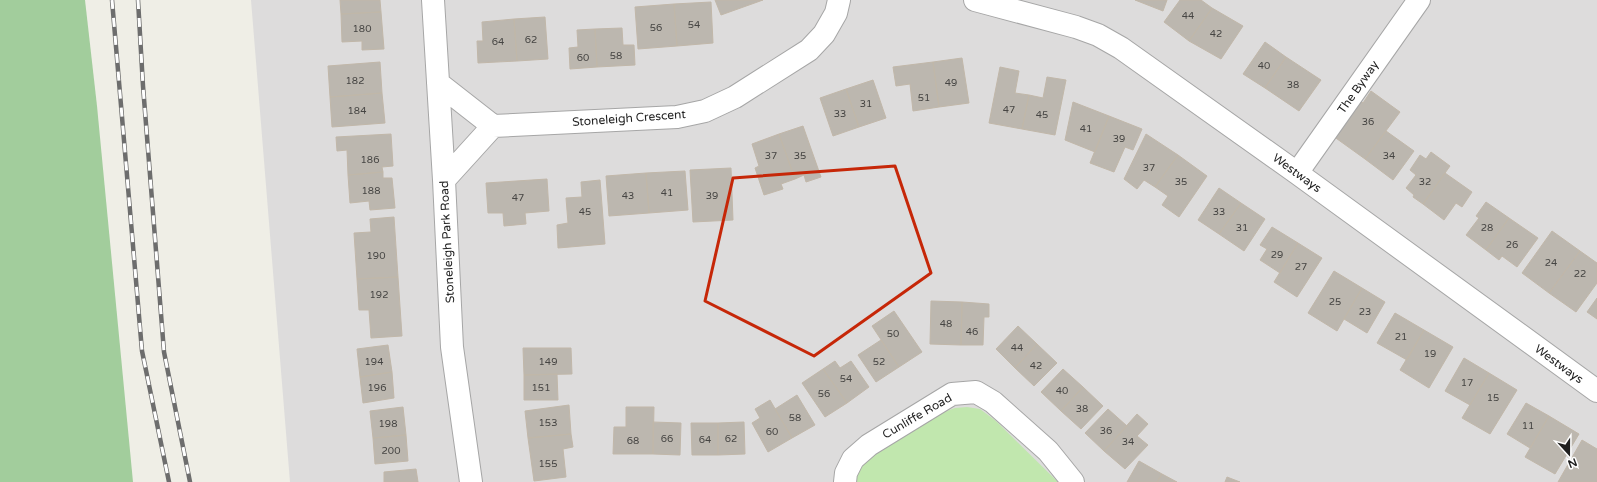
<svg xmlns="http://www.w3.org/2000/svg" width="1597" height="482" font-family="'Varela Round',sans-serif">
<style>
.residential{fill:#dddcdc}
.grass{fill:#c1e7ae}
.forest{fill:#a2cd9c}
.building{fill:#bcb7af;stroke:#c1b7a9}
.lines{fill:none;stroke-linecap:round;stroke-linejoin:round}
.minor-casing{stroke:#a6a6a6;stroke-width:24}
.minor{stroke:#fff;stroke-width:22}
.rail-casing{stroke:#6d6d6d;stroke-width:4.5}
.rail{stroke:#fff;stroke-width:3;stroke-dasharray:9;stroke-linecap:butt}
.marked{fill:none;stroke:#c62708;stroke-width:3;stroke-linejoin:round}
.labels{text-anchor:middle;stroke-width:4;stroke-linejoin:round;paint-order:stroke}
.number-label{font-size:10px;fill:#464543}
.street-label{font-size:12px;fill:#1f1f1f;stroke:#fff}
</style>
<rect width="100%" height="100%" fill="#efeee6"/>
<path class="residential" d="M251,0H1597V482H290Z"/>
<path class="grass" d="M967,407L980,409L996,421L1058,482H856V477L865,461L944,412L955,408Z"/>
<path class="forest" d="M0,0H85L97,106L133,482H0Z"/>
<path class="building" d="M340,0H380L381,12L341,14Z
M715,0H763L721,15Z
M1135,0H1167L1163,11Z
M1180,0H1201L1212,8L1189,41L1164,22Z
M711,2L713,43L677,46L674,4Z
M674,4L677,46L638,49L635,7Z
M1212,8L1243,26L1221,59L1189,41Z
M381,12L384,49L362,50V41L342,42L341,14Z
M545,17L548,59L517,61L514,19Z
M514,19L517,61L478,63L477,41H483L482,22Z
M622,28L623,45H634L635,65L597,67L595,29Z
M595,29L597,67L570,69L569,48L578,47L577,30Z
M1265,42L1286,57L1265,88L1243,74Z
M1286,57L1321,80L1299,111L1265,88Z
M962,58L969,103L939,107L933,62Z
M380,62L382,93L330,97L328,66Z
M933,62L939,107L913,111L910,84L896,86L893,67Z
M1000,67L1019,71L1015,93L1029,95L1022,129L989,123Z
M1047,77L1066,80L1055,135L1022,129L1029,95L1043,98Z
M873,80L886,118L859,127L846,89Z
M846,89L859,127L833,136L820,98Z
M1371,91L1400,112L1365,159L1333,136L1359,100L1363,103Z
M382,93L385,123L332,127L330,97Z
M1073,102L1109,116L1095,152L1065,140Z
M1109,116L1142,129L1133,150L1125,147L1114,172L1090,163Z
M803,126L821,177L806,182L804,175L795,179L779,134Z
M1386,131L1414,151L1393,180L1365,159Z
M391,134L393,166L382,167L383,172L348,175L347,150L337,151L336,137Z
M779,134L795,179L781,184L783,189L764,195L755,168L759,166L752,144Z
M1146,134L1178,155L1155,187L1144,180L1137,189L1124,179Z
M1431,152L1450,166L1423,204L1413,197L1414,195L1406,188L1416,175L1410,170L1420,155L1426,159Z
M1178,155L1207,176L1179,217L1162,205L1168,196L1155,187Z
M731,168L733,220L693,222L690,170Z
M685,171L688,210L649,213L646,173Z
M383,172V178H392L395,208L370,210L369,201L350,203L348,175Z
M646,173L649,213L609,216L606,176Z
M1445,173L1472,192L1462,207L1456,203L1444,220L1423,204Z
M547,179L549,211L525,213L526,224L504,226L503,213H488L486,183Z
M600,180L605,244L558,248L557,225L568,223L566,198L582,197L581,182Z
M1219,188L1241,203L1219,234L1198,220Z
M1486,202L1509,218L1486,250L1466,235L1479,218L1476,216Z
M1241,203L1265,219L1244,251L1219,234Z
M394,217L398,277L357,279L354,233L371,232L370,219Z
M1509,218L1538,238L1517,267L1502,256L1499,260L1486,250Z
M1272,227L1298,243L1280,273L1260,260L1267,249L1260,245Z
M1552,231L1580,251L1549,293L1522,273Z
M1298,243L1322,258L1297,297L1274,282Z
M1580,251L1597,263V283L1576,312L1549,293Z
M1334,271L1362,288L1337,331L1308,313Z
M398,277L402,336L371,338L369,310H359L357,279Z
M1362,288L1385,302L1367,333L1344,319Z
M1597,298V319L1587,312Z
M931,301L962,302L961,345L930,344Z
M962,302L989,304V317H984L983,345H961Z
M894,311L922,352L899,367L872,326Z
M1395,313L1424,330L1407,360L1377,343Z
M1018,326L1037,344L1015,368L996,349Z
M1424,330L1453,347L1429,388L1400,370Z
M881,340L899,367L876,382L858,355Z
M1037,344L1057,363L1034,386L1015,368Z
M388,345L392,372L360,377L357,349Z
M523,348H571L572,374L524,375Z
M1464,358L1489,373L1470,405L1445,391Z
M835,361L840,368L851,361L869,387L847,403L823,369Z
M823,369L847,403L825,417L802,383Z
M1063,369L1083,387L1061,411L1041,392Z
M392,372L394,398L363,403L360,377Z
M1489,373L1517,390L1490,434L1462,418Z
M557,374L558,400H524V375Z
M1083,387L1103,406L1081,429L1061,411Z
M797,395L815,425L792,438L775,409Z
M770,400L792,438L768,452L752,423L760,418L755,409Z
M1526,403L1549,416L1530,448L1507,434Z
M569,405L571,434L528,438L525,411Z
M403,407L406,435L373,438L370,411Z
M626,407H654L653,454H613L614,427H626Z
M1108,409L1127,426L1104,451L1085,433Z
M1137,414L1148,424L1137,436L1148,445L1125,469L1104,451Z
M1549,416L1579,434L1555,474L1525,457Z
M653,422L681,423L680,455L653,454Z
M744,422L745,454L718,455V423Z
M691,423H718V455H692Z
M571,434L573,447L563,449L566,477L534,481L528,438Z
M406,435L408,461L375,464L373,438Z
M1582,440L1597,449V482H1558Z
M1139,461L1162,474L1157,482H1127Z
M416,469L418,482H384V472Z
M1162,474L1177,482H1157Z
M1227,477L1240,482H1225Z"/>
<g class="lines">
<defs>
<path id="minor" d="M433,0L444,180L452,347L471,482
M975,0L1076,27L1098,35L1121,48L1297,173L1597,391
M438,83L493,126
M1297,173L1419,0
M444,180L493,126L677,117L705,111L735,97L809,50L824,34L836,13L839,0
M845,482L846,473L853,459L869,445L952,394L976,392L993,402L1048,451L1073,482"/>
</defs>
<use href="#minor" class="minor-casing"/>
<use href="#minor" class="minor"/>
<defs>
<path id="rail" d="M112,0L142,351L169,482
M138,0L143,86L164,352L190,482"/>
</defs>
<use href="#rail" class="rail-casing"/>
<use href="#rail" class="rail"/>
</g>
<path class="marked" d="M895,166L931,273L814,356L705,301L733,178Z"/>
<g class="labels">
<g class="number-label">
<text x="1188" y="19">44</text>
<text x="694" y="28">54</text>
<text x="656" y="31">56</text>
<text x="362" y="32">180</text>
<text x="1216" y="37">42</text>
<text x="531" y="43">62</text>
<text x="498" y="45">64</text>
<text x="616" y="59">58</text>
<text x="583" y="61">60</text>
<text x="1264" y="69">40</text>
<text x="355" y="84">182</text>
<text x="951" y="86">49</text>
<text x="1293" y="88">38</text>
<text x="924" y="101">51</text>
<text x="866" y="107">31</text>
<text x="1009" y="113">47</text>
<text x="357" y="114">184</text>
<text x="840" y="117">33</text>
<text x="1042" y="118">45</text>
<text x="1368" y="125">36</text>
<text x="1086" y="132">41</text>
<text x="1119" y="142">39</text>
<text x="771" y="159">37</text>
<text x="800" y="159">35</text>
<text x="1389" y="159">34</text>
<text x="370" y="163">186</text>
<text x="1149" y="171">37</text>
<text x="1181" y="185">35</text>
<text x="1425" y="185">32</text>
<text x="371" y="194">188</text>
<text x="667" y="196">41</text>
<text x="628" y="199">43</text>
<text x="712" y="199">39</text>
<text x="518" y="201">47</text>
<text x="585" y="215">45</text>
<text x="1219" y="215">33</text>
<text x="1242" y="231">31</text>
<text x="1487" y="231">28</text>
<text x="1512" y="248">26</text>
<text x="1277" y="258">29</text>
<text x="376" y="259">190</text>
<text x="1551" y="266">24</text>
<text x="1301" y="270">27</text>
<text x="1580" y="277">22</text>
<text x="379" y="298">192</text>
<text x="1335" y="305">25</text>
<text x="1365" y="315">23</text>
<text x="946" y="327">48</text>
<text x="972" y="335">46</text>
<text x="893" y="337">50</text>
<text x="1401" y="340">21</text>
<text x="1017" y="351">44</text>
<text x="1430" y="357">19</text>
<text x="374" y="365">194</text>
<text x="548" y="365">149</text>
<text x="879" y="365">52</text>
<text x="1036" y="369">42</text>
<text x="846" y="382">54</text>
<text x="1467" y="386">17</text>
<text x="377" y="391">196</text>
<text x="541" y="391">151</text>
<text x="1062" y="394">40</text>
<text x="824" y="397">56</text>
<text x="1493" y="401">15</text>
<text x="1082" y="412">38</text>
<text x="795" y="421">58</text>
<text x="548" y="426">153</text>
<text x="388" y="427">198</text>
<text x="1528" y="429">11</text>
<text x="1106" y="434">36</text>
<text x="772" y="435">60</text>
<text x="667" y="442">66</text>
<text x="731" y="442">62</text>
<text x="705" y="443">64</text>
<text x="633" y="444">68</text>
<text x="1128" y="445">34</text>
<text x="391" y="454">200</text>
<text x="548" y="467">155</text>
</g>
<g class="street-label">
<text transform="translate(1358 87) rotate(-55)" y="4">The Byway</text>
<text transform="translate(629 118) rotate(-4)" y="4">Stoneleigh Crescent</text>
<text transform="translate(1297 173) rotate(36)" y="4">Westways</text>
<text transform="translate(447 242) rotate(-93)" y="4">Stoneleigh Park Road</text>
<text transform="translate(1559 364) rotate(36)" y="4">Westways</text>
<text transform="translate(917 416) rotate(-30)" y="4">Cunliffe Road</text>
</g>
</g>
<g transform="translate(1569 454) rotate(159)" stroke="#ffffff" stroke-width="3" paint-order="stroke">
<path d="M0-3L7 15L0 10L-7 15Z" fill="#1f1f1f"/>
<text y="-6" font-size="11" font-weight="bold" text-anchor="middle" fill="#1f1f1f">N</text>
</g>
</svg>
